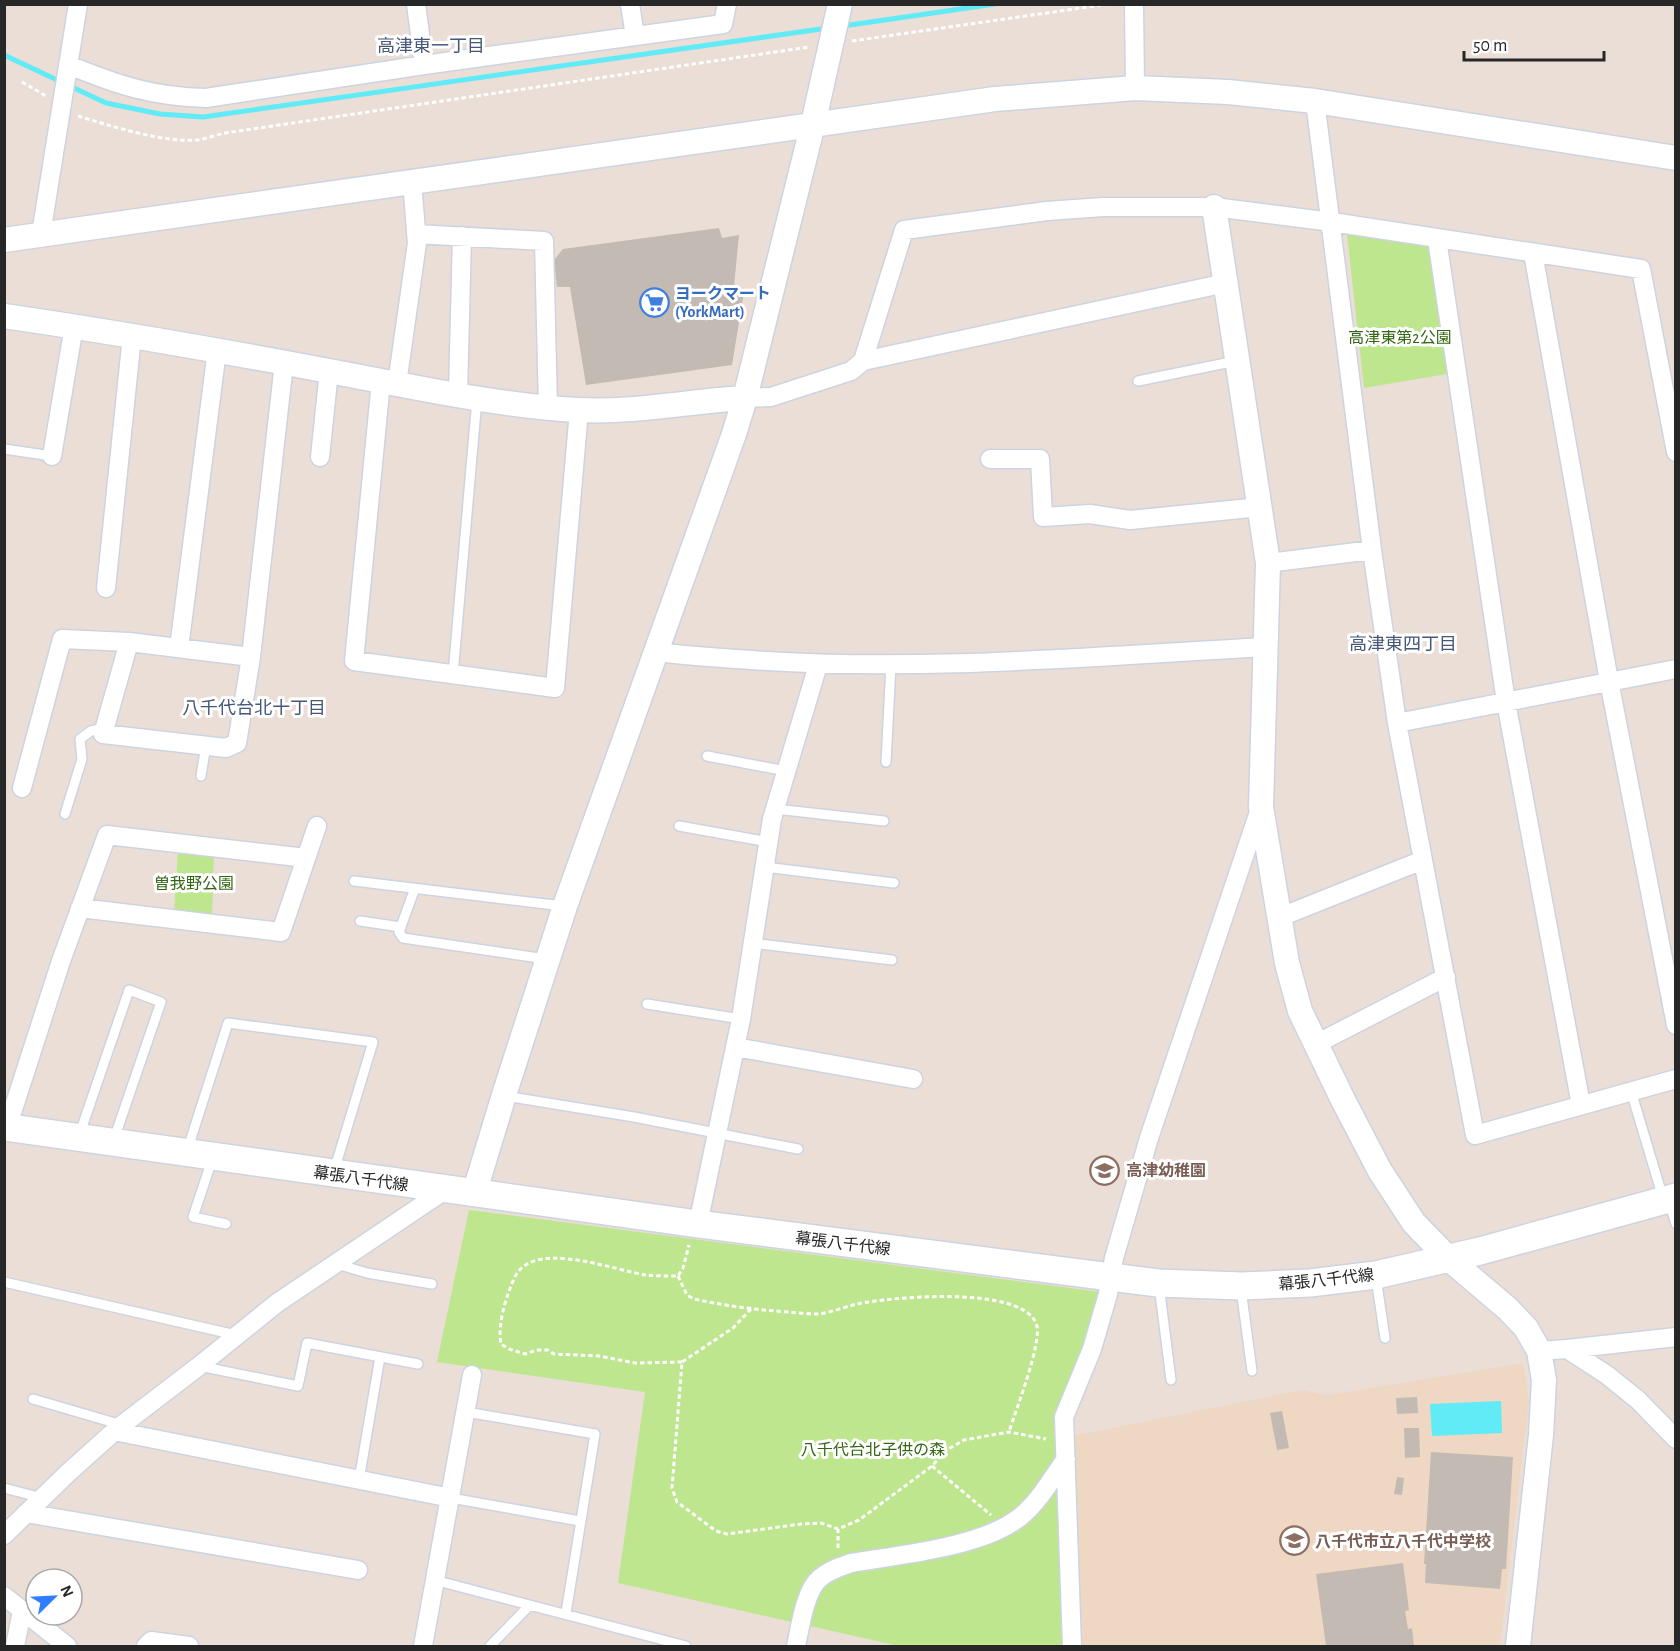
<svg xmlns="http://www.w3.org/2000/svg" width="1680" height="1651" font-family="'Alegreya Sans','Noto Sans JP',sans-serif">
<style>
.education{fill:#eed8c4}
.green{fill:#bde68e}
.water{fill:#60ebf6}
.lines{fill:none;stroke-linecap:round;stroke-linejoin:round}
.stream{stroke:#60ebf6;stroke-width:5}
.building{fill:#c2bab3}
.service-casing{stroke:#ccd4e1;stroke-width:12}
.minor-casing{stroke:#ccd4e1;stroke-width:21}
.tertiary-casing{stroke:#ccd4e1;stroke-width:27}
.secondary-casing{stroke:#ccd4e1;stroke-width:30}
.path{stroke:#fff;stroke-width:3;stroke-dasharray:4.5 3;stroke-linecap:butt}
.service{stroke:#fff;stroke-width:9}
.minor{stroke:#fff;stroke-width:18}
.tertiary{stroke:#fff;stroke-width:24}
.secondary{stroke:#fff;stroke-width:27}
.labels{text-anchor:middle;stroke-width:6;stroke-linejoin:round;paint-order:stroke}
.shop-label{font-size:16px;font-weight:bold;fill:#366cbe;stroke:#fff;text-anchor:start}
.park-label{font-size:16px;fill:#356614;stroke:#fff}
.education-label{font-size:16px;font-weight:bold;fill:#785e54;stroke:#fff;text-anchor:start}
.street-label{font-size:16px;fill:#272727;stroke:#fff}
.neighbourhood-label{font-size:18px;fill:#455879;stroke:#fff}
</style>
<rect width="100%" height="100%" fill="#ebded6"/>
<path class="education" d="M1523,1363L1529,1400L1500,1646H1080L1073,1436L1302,1390L1327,1395Z"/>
<path class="green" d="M1347,234L1429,246L1447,374L1364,388Z
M178,850L214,852L212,915L174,914Z
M469,1210L1101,1292L1086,1345L1057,1417L1065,1646H899L618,1583L645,1392L437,1362Z"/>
<path class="water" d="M1501,1401L1502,1433L1432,1436L1430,1404Z"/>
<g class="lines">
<path class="stream" d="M843,26L995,4
M4,55L106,103L160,114L203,117L828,28"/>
</g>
<path class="building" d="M719,228L722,238L739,235L734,286L744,292L732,365L586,385L570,287H557L554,260L563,249Z
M1417,1397L1418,1413L1397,1414L1396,1398Z
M1282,1411L1289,1448L1277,1450L1270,1413Z
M1404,1428H1419L1420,1457L1405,1458Z
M1431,1452L1513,1457L1506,1569H1502L1500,1589L1425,1583L1426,1564H1424Z
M1397,1477L1404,1478L1402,1495L1394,1494Z
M1403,1563L1409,1610L1405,1611L1408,1629L1412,1628L1414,1646H1326L1316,1574Z"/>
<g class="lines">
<defs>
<path id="service" d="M1138,381L1236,361
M4,449L52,456
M453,674L477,399
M707,756L786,771
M886,762L891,664
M201,776L206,745
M775,809L884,821
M65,814L82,759L80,739L91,731L104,728
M679,826L769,842
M765,867L894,883
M354,881L563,906
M415,888L399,932L403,938L546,959
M360,921L401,927
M752,943L892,960
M647,1004L741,1019
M1631,1091L1663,1198
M505,1096L634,1117L798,1149
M79,1136L129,990L161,1002L114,1139
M187,1151L228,1023L373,1042L334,1171
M212,1160L193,1217L226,1224
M1669,1202L1676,1224
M337,1264L367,1273L432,1284
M1376,1278L1385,1338
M4,1282L236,1335
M1159,1285L1171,1380
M1241,1289L1252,1371
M199,1366L298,1386L307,1343L418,1364
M33,1399L122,1425
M466,1412L595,1434L566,1613
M359,1480L380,1357
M4,1488L42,1498
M451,1498L580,1521
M434,1580L686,1646
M490,1646L529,1606"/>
<path id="minor" d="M416,4L424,65
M630,4L635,36
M1134,4L1135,88
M69,65C117,85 154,97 206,98L424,65L723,24L727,4
M1315,101L1372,550L1397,723L1475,1135L1676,1079
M41,234L78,4
M416,234L544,241L548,407
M1437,239L1506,702L1581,1105
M1533,253L1609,681L1676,1025
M863,361L904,230L1047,211L1103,207H1214L1332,222L1641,269L1676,452
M381,381L354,661L555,688L579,410
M397,384L417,243L412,182
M458,394L462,236
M745,398L771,397L851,371L863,361L1226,283
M52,456L74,326
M320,457L329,371
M990,459H1040L1043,517L1090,514L1130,520L1260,507
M1268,563L1372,550
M106,588L132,336
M179,648L217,350
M657,652C688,656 720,658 752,660C923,672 1095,656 1266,647
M251,657L129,642L103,734L226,748L237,743L251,657L284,363
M1397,723L1676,669
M22,788L62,639L129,642
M80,908L281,932L317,826
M1278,918L1423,860
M1316,1044L1446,977
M735,1047L913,1079
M7,1128L61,961L107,835L306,858
M698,1224L741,1019L772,819L818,665
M1567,1349L1676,1337
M1539,1351L1567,1349L1607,1375L1638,1400L1676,1439
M114,1431L451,1498
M26,1513L358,1570
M4,1535L69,1472L118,1428L199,1366L277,1303L445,1190
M4,1596L67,1646
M15,1646L22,1611
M146,1646L151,1641L189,1646
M423,1646L472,1375
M796,1646C800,1628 805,1590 820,1578C829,1570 840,1567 851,1563C899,1555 983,1547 1020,1517C1039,1502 1052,1478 1066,1459
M1072,1646L1064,1417L1092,1349L1108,1294L1114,1258L1149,1138L1260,809"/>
<path id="tertiary" d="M1214,207L1268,563L1261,807L1287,963L1300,1011L1343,1100L1380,1171L1414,1223L1449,1259L1508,1309L1526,1328L1539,1351L1544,1380L1541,1435L1518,1646
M4,240L995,99L1135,88L1228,92L1315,101L1676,158
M4,316C108,331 211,349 313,368C400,384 490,405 578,410C634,413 690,401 745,398
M474,1194L504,1095L565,906L734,434L745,398L813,124L840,4"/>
<path id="secondary" d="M4,1127L698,1224L1158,1283L1241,1286L1310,1283L1376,1275L1480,1251L1676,1197"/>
</defs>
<use href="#service" class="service-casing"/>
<use href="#minor" class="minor-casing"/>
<use href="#tertiary" class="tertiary-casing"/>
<use href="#secondary" class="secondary-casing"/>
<path class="path" d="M852,41L1109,4
M22,82L46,96
M78,116C111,126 164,143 197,140C206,139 216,135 225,133L809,47
M678,1276L687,1295L694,1299C726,1306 757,1310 789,1312C798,1313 808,1314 817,1314C830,1313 844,1307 857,1304C891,1297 1019,1285 1036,1323C1044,1339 1015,1412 1009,1432
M751,1309L733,1328L682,1362L672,1488L677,1502L716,1531L727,1534L801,1524L821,1523L838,1529L859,1520L932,1466L945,1451L964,1440L1009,1432L1046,1439
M682,1362L635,1363L599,1356L554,1354L548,1350H537L525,1354L509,1349L501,1344C498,1329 503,1308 508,1294C512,1284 515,1272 524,1266C551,1246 615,1270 646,1275C656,1276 667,1276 678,1276L683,1268L689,1245
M932,1466L991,1515
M838,1548V1529"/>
<use href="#service" class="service"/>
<use href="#minor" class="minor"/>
<use href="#tertiary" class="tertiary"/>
<use href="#secondary" class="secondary"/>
</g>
<defs>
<symbol id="supermarket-ring" viewBox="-11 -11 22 22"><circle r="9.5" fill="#fff" stroke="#3f7fe0" stroke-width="1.5"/><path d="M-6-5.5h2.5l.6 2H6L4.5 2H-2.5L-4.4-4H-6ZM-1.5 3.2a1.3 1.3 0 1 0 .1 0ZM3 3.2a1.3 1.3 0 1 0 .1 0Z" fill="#3f7fe0"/></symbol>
<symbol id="school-ring" viewBox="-11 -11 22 22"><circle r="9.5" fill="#fff" stroke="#8d6e63" stroke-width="1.5"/><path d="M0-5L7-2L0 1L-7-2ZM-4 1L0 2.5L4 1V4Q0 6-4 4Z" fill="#8d6e63"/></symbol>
</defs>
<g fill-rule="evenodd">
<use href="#supermarket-ring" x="638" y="286" width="33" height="33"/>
<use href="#school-ring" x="1088" y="1154" width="33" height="33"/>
<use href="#school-ring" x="1278" y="1524" width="33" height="33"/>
</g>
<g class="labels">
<g class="shop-label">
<text x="675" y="299">ヨークマート<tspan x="675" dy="18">(YorkMart)</tspan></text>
</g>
<g class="park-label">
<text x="1400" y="343">高津東第2公園</text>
<text x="194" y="889">曽我野公園</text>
<text x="873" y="1455">八千代台北子供の森</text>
</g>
<g class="education-label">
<text x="1126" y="1176">高津幼稚園</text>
<text x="1315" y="1547">八千代市立八千代中学校</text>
</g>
<g class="street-label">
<text transform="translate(361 1178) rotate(8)" y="6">幕張八千代線</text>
<text transform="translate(843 1243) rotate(7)" y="6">幕張八千代線</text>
<text transform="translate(1326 1279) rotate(-6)" y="6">幕張八千代線</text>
</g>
<g class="neighbourhood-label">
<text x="431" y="52">高津東一丁目</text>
<text x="1403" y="650">高津東四丁目</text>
<text x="254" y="714">八千代台北十丁目</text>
</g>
</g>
<rect width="1680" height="1651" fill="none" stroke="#272727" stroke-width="12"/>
<g transform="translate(54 1597) rotate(66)"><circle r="28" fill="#ffffff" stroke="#a9a9a9" stroke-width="1.5"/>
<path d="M0-4.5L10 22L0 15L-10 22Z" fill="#2f7eff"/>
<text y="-9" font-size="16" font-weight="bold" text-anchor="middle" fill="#272727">N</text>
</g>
<path d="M1464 51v9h140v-9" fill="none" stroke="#272727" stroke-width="3"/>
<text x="1473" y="51" font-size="18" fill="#272727" stroke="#ffffff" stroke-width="4.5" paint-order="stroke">50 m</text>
</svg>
